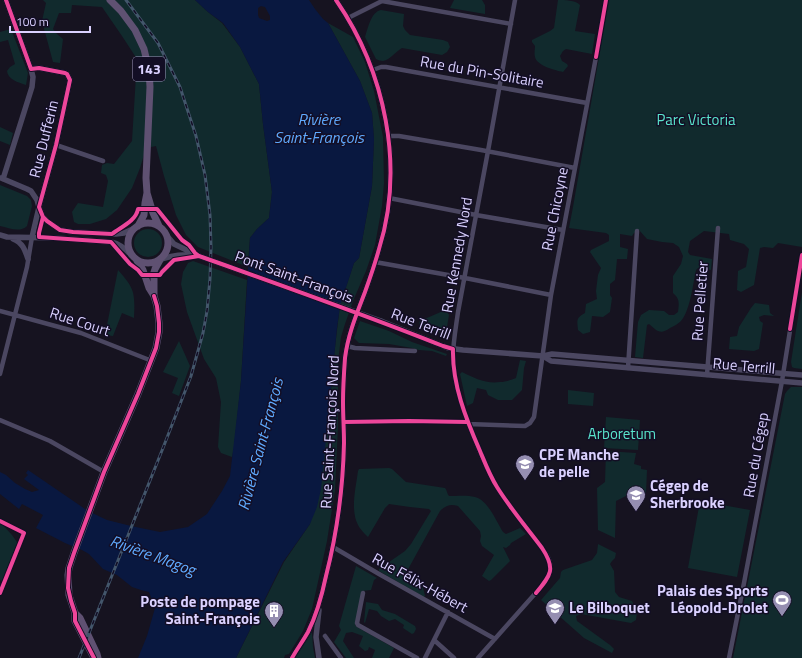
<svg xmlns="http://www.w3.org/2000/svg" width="802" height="658" font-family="'Titillium Web',sans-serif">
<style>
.green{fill:#112a2d}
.water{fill:#091840;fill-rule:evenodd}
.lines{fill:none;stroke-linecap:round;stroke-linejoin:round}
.minor{stroke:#4b4761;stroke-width:4.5}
.tertiary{stroke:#4b4761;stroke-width:5.5}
.primary{stroke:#5f5172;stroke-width:7}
.rail-casing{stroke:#43566b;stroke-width:3}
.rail{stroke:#130e25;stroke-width:1.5;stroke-dasharray:4.5;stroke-linecap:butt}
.tertiary-bridge{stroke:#4b4761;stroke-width:5.5}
.cycleway-casing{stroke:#130e25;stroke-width:6}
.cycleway{stroke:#ed469a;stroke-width:4}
.labels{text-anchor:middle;stroke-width:3;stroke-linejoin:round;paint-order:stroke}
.shield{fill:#130e25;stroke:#9e96be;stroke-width:1}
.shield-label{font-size:14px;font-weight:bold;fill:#dad1ff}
.street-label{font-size:15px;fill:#dad1ff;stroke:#130e25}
.park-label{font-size:15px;fill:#59e3cb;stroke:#130e25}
.poi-label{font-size:15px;font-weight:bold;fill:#dad1ff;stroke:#130e25;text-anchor:start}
.water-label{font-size:16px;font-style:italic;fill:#5faaff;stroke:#130e25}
</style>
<rect width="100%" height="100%" fill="#161320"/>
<path class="green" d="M43,0H195L208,12L222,23L240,47L259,84L263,124L272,192L269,218L257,229L250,238L248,264L243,265L198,247L186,235L176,215L164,176L156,146L146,148L140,168L132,188L117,210L106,219L90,224H78L74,222L72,212L78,203L103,207L108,181L106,175L101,173L102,165L107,163L114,164L132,141L137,59L122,36L102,7L72,5L71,13H59L53,29L57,34L63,39L60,63L53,62L42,21L46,3Z
M454,0H482L485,5V14L450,8Z
M558,0C565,0 575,0 580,5L575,31L595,34L592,54L566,49L563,51L560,56L562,61L567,64L568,66L563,72C555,70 537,66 535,57C534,54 535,49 535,46L532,42V40L550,31L554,28Z
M609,0H802V247L778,243L773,248L764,247L760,248L754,285L741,292L737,290L738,271L746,267L749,249L744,244L730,240L729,234L704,231L690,241L688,252L690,255L712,259L711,270L698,268L696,270C693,284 690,311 681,321C678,324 674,326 670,328C660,335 657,331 649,324L647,325L643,358L635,357L638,322L641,315L649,310L664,311L669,315H674L678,312C679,303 680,299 673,293V276L681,264L683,256L679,247L673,243L662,242L647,239L639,230L634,233L632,236L620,234V247L628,249L627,259H617L615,280L610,284V295L612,298L610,312L603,317L592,316L590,332L583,334L578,330C577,320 576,318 585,313L586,304L597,299L596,291L598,275L601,268L590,252L591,250L609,241V235L606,233L569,228L573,207Z
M381,10L404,14L403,26L405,30L410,35L443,40L448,42L450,47L447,52L442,55L402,48C396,51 390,60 383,61C381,61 378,60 376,59L365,37C368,28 371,12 381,10Z
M328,23L353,37L365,62L374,91L383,137L384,183L382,206L375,245L366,271L353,301L345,324L341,337L338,362V426L335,490L327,541L312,609L303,631L289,654L285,655L284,658H236L284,562L310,524L331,390L333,364L340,305L354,263L359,258L372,186L374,139L372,113L360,81L333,32Z
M11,29L28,73L26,85C18,82 8,80 7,71L10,67L15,64L8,40L0,42V32Z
M0,127L13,133L10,145L0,141Z
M0,185L27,196L31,200L32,206L27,226C20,233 9,228 0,226Z
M134 243a14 14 0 1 1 28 0a14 14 0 1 1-28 0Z
M193,261L247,280L241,381L234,448L232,457L221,453L218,447L221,402L216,378L204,359L187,312L181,284L183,272L188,263Z
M118,270C135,289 135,293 134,318L122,313L113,336L105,335Z
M802,292V369L794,368L792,367L791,362Z
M755,303L769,305L770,313L774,316L764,315L759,317L760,321L763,323L759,349L754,351L729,349L730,337L737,336L739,327L751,308Z
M443,311L447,312L449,315L446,333L444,334L420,326L419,323L420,321Z
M360,321L389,331L412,342L447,354L446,356L432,351L419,350L412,348L389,344L359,343L354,338Z
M179,341L190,366L179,396L172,393L178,378L163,372Z
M520,360L526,361L524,368L522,390L512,400H498L488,395L486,390L477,388L473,403L467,406L460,374L462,372C474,378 486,384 500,382C505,382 511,380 516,378Z
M791,387H802V658H733L785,394L787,391Z
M568,390L594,393L593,406L568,404Z
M606,417L640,420L638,450L604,448Z
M606,451L636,453L634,464L641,466V469L647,470L646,493L640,492L639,497L636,494L632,493L616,501L615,538L598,530L597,488L605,482Z
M389,468L392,469L406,482L445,488C447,490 447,494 449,496C457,496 468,495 475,497C488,500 496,521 503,532L506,534L520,528L526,534L511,543L510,545L506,548L503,547L510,561L491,580L489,581L482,576L494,555L482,546L480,541L481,536L480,531L458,506C451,504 446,505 440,511L406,573L407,576C419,582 423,583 425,596L424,597L379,571V569L405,551L411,544L431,511L429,509L410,507L389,504L385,508L368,537C365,534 360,529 358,525C350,510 356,487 358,471L359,469Z
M700,501L750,510L737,577L688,568Z
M0,522L12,535L19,545L5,583L0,580Z
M598,544L616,553L615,558L612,561L610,564L614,571L615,592L619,597L632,601L637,612L636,620L631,623L581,614L576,616L577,621L610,645L614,649L612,653L584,638L541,600L560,578L561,572L563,570L592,560L597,553Z
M356,566L377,578L374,580L371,590L362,591L355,625L357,627L394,648L389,658H372L375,650L369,647L368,650L365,651L359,646L363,636L352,632L346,633L343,641L354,658H346L334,642L341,630L339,626Z
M366,602L378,604L382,610L395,614L415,626L416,629L414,633L412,634L403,628L404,625L395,619L389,621L381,616L377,611L369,609L365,623L364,622Z
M312,632L313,647L315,658H295Z"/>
<path class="water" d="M195,0H309L315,9L323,19L328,23L333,32L360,81L372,113L374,139L372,186L359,258L354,263L340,306L337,328L321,489L317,507L310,524L283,562L236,658H138L147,636L155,608L149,592L141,590L132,587L117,575L103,569L89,554L82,550L65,543L36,528L43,515L22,504L19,509L0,494V472L6,475L15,483L25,489L32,492L39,490L24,479L28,475L26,473L28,470L88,511L107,520L131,526L160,532L188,527L207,514L222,491L230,476L241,381L250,238L257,229L269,218L272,192L263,124L259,84L240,47L223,23L208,12ZM261,6L265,7L270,16V20L267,21L259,18L258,15V8Z"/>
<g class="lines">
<path class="minor" d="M348,18L382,1L511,24
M373,70L381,67H386L587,103
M388,136H399L481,150L575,168
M56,145L103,161
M389,198L476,215L563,230
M375,262L465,278L551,295
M0,311L81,333L152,361
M347,346L355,348L415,351
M628,368L637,231
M0,374L27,267L32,237
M707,375L718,228
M0,420L50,441L104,472
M344,422L409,421L467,422
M468,424L525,426L530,423L534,417L551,295L596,57L606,0
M0,521L24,533L0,593
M333,547L379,574L495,639
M363,593L357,623L358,625L417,658
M325,636L341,658
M434,640L454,658
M425,658L448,612
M478,658L541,587C550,576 554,569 547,555C531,532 513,512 498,489C490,477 485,463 479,450C468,423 453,387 453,357C453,342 456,327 458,312L488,151L515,0
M729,658L744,583L782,381L802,255"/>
<path class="tertiary" d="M31,69L39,68L65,73L67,74L70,80L56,145L39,207L32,237
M1,178L27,189L31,191L37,200L39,207L43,217L47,221L60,230L73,232L116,234L124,233L135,228
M3,179L32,87L33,77L31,69L6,0
M0,235L7,237L56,238L111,242C120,244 125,248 131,255
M168,237L174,244L199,256
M13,239C23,243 25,250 28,259
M162,259C174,255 182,254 195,256
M381,321L448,348L463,350L543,356L552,354L802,375
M543,356L551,361L802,383
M319,610L316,637L319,658
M292,658C297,649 303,641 308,632C317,614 322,595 326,576C337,533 343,488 344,443C344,430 343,416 343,402C343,387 344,372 345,358C348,334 357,313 365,292C370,278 375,264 379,249C405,166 385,71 336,0"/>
<path class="primary" d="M110,0L121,11L135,30L144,49L149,70L150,87L146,178L147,193L145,203L144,215L138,226
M147,193L153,213L159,226
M128 243a20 20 0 1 1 40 0a20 20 0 1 1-40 0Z
M154,296V272L155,269L160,260
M75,613L80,618L97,654L98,658
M94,658L75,621V613L69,595L68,575L69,568L74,553L104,472L138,394L156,348L159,332V323L157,306L154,296L149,288L143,270L137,261"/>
<defs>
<path id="rail" d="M79,658L163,448L191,376L203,333L207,311L210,279L211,247L210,215L205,175L196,136L180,87L158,43L126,0"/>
</defs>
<use href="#rail" class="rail-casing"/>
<use href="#rail" class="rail"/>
<path class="tertiary-bridge" d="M199,256L381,321"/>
<defs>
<path id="cycleway" d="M6,0L31,69L39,68L65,73L67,74L70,80L56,145L39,207L43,217L47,221L60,230L73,232L112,234C121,227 136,221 138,209H157L182,240L189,245L195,253L199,256C281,285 363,314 443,346L453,349C452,384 466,419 480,451C485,463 490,476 497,487C510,508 527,528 542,548C556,569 551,575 536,593
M596,57L606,0
M43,217L39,233V237L111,242L130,264L138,270L142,275H160L162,272L174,260L199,256
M790,329L802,255
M344,422L409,421L467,422
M0,521L24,533L0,593
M94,658L75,621V613L71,601L68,588L69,568L74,553L104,472L138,394L156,348L159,332V323L157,306L154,296
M292,658C297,649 303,641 308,632C317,614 322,595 326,576C337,533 343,488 344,443C344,430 343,416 343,402C343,387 344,372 345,358C348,334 357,313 365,292C370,278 375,264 379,249C405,166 385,71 336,0"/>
</defs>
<use href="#cycleway" class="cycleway-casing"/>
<use href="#cycleway" class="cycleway"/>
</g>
<defs>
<symbol id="school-pin" viewBox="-11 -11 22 30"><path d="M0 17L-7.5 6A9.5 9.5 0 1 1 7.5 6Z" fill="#958eb1" stroke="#130e25"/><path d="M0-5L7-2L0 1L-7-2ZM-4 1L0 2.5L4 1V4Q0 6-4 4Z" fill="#fff"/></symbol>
<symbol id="university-pin" viewBox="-11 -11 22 30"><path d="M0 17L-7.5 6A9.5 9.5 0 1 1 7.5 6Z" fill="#958eb1" stroke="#130e25"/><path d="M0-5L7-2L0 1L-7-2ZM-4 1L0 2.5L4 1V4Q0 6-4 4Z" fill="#fff"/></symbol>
<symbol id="stadium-pin" viewBox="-11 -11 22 30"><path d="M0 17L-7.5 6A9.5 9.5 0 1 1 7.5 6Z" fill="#958eb1" stroke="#130e25"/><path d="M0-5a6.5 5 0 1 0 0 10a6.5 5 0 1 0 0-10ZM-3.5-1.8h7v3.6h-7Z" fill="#fff"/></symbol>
<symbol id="building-pin" viewBox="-11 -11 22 30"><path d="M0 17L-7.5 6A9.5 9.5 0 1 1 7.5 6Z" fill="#958eb1" stroke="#130e25"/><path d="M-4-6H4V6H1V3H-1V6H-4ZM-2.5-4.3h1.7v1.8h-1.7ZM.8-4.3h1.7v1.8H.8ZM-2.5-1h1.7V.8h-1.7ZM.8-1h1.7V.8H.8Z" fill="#fff"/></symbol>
</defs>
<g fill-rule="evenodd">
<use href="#school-pin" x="514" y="453" width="22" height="30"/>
<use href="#university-pin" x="625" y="484" width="22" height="30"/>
<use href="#stadium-pin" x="771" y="589" width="22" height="30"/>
<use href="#school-pin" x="544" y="597" width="22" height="30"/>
<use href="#building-pin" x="263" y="600" width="22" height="30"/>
</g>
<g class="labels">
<rect class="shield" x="133" y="57" width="32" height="24" rx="3"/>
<g class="shield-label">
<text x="149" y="74">143</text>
</g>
<g class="street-label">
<text transform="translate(482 72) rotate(10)" y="5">Rue du Pin-Solitaire</text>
<text transform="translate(44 139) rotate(-76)" y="5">Rue Dufferin</text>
<text transform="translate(555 209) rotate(-79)" y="5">Rue Chicoyne</text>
<text transform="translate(457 255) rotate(-80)" y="5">Rue Kennedy Nord</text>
<text transform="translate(294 277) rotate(20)" y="5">Pont Saint-François</text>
<text transform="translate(700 301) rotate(-86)" y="5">Rue Pelletier</text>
<text transform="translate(80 322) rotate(18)" y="5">Rue Court</text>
<text transform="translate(421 324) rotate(21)" y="5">Rue Terrill</text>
<text transform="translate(744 366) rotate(5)" y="5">Rue Terrill</text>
<text transform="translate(330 432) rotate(-87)" y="5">Rue Saint-François Nord</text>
<text transform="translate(756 455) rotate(-80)" y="5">Rue du Cégep</text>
<text transform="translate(420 583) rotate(29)" y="5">Rue Félix-Hébert</text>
</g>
<g class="park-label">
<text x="696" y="125">Parc Victoria</text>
<text x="622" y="439">Arboretum</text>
</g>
<g class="poi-label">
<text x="539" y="460">CPE Manche<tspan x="539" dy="17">de pelle</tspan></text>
<text x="650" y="491">Cégep de<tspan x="650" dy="17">Sherbrooke</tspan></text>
<text x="768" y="596" text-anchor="end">Palais des Sports<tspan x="768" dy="17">Léopold-Drolet</tspan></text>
<text x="260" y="607" text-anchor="end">Poste de pompage<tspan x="260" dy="17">Saint-François</tspan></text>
<text x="569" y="613">Le Bilboquet</text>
</g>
<g class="water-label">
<text x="319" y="125">Rivière<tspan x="319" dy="18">Saint-François</tspan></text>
<text transform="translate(260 444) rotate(-75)" y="6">Rivière Saint-François</text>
<text transform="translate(153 555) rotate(20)" y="6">Rivière Magog</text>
</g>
</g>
<path d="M10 26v6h80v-6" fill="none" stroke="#dad1ff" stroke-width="2"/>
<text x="16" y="26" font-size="12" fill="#dad1ff" stroke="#130e25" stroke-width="3" paint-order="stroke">100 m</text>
</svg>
